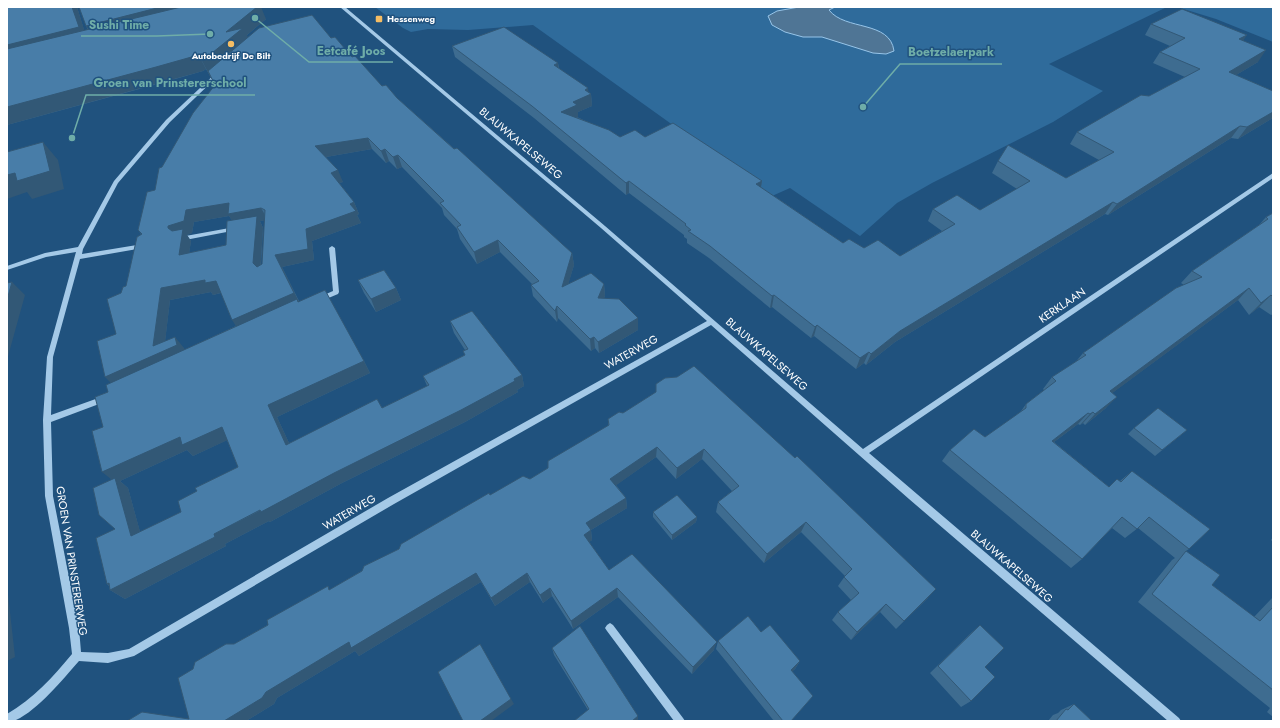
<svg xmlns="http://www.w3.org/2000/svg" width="1280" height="728" font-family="Jost,sans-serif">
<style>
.green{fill:#2f6b9b}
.water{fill:#4f7595;stroke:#97c5e9}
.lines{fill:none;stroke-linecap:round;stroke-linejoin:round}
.minor{fill:#a4c9e7;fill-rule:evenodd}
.wall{fill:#3e6c90;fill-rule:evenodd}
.shaded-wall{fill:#325876}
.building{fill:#487da8;stroke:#325876;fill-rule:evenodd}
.poi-dot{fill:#f5bd64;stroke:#20527e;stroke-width:1.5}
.labels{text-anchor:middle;stroke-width:3;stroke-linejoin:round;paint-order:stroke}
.far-poi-label{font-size:9px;font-weight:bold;fill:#fff;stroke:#20527e;text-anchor:start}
.street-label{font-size:11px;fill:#fff;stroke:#20527e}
.leader{fill:none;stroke:#6fada8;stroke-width:1.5}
.callout-dot{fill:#6fada8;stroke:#20527e;stroke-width:1.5}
.callout-label{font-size:12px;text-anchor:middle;font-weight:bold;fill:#6fada8;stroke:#20527e;stroke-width:3;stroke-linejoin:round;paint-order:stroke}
</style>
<rect width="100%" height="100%" fill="#20527e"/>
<path class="green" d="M375,7H1167L1049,64L1103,91L1053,122L932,183L897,203L860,236L790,188L772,196L533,25L468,30L428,29L411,32L403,28Z
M1177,7H1273V42L1216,19Z"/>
<path class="water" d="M799,7H835L829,10C845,31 890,20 894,51L886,54L873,53L822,37H803L785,32L772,25L768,16L777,11Z"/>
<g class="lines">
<path class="minor" d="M340,7H345L605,226L863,449L1273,173V178L869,453L1179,718L1181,721H1168L909,499L711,325L394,504L134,656L108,663L79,661C63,679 38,710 16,720C13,721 10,721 7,721V714C33,699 53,677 72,654L69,628L45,496L43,420L47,357L76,252L46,257L7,270V266L45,253L78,247L114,181L166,120L217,72L221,73L170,122L118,183L83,249L82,254L143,244L146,246L143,248L80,259L53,357L51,415L104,396L107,397L108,399L107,401L51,422L53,496L79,628L81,652L108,653L129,649L388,498L707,321L601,228Z
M235,227L238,229L237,230L180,241L177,239L180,237Z
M332,246L335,248L339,292L338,294L319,302H317L316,300L317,298L333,291L329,248Z
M610,623L613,625L683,718L685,721H674L607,631L605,628L607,625Z"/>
</g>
<path class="wall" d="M7,7H77L84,30H88L86,26L266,19L247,35V37L331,38L352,57L382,86L397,98L572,253L574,265L568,284H604L605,296L604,298L638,318V330L599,353L595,348L591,351L558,318L557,322L533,296L531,285L532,284L500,252L477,264L460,239L457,229L444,215L442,208L402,167L397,169L389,161L386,163L372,149L326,157L343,182L339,183L354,202L359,214L357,215L361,223L312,241L314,260L282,267L299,301L364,361L370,373L277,417L289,443L382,408L427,386L423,376L465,355L463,351L465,350L454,333L450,321L522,375L524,386L517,390L518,392L465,422L342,483L270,522L269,521L225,544L226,546L125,599L110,590L109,586L107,584L115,529L111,480L103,427L108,392L111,383L116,334L121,293L126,286L141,234L138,230L155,190L162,167L215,85L206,69L203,71L165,82L7,125ZM229,216L232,220L226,245L189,253L191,241L187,235L192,233L194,222ZM265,220L262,264L261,265L263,228L260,221ZM211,292L213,295L221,293L236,326L184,350V348L165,341L170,300ZM227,440L238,467L197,491L181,512L140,532L128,488L120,481L187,450L193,456Z
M1151,24L1243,41L1258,62L1236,75L1273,118L1238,139L1231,138L1108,215L1105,214L895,342L866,365L864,363L856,369L814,336L811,338L772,307L770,308L709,258L687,243V239L684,237V235L637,199L629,193L626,195L534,118L455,57L452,46L558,63L559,68L591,94L592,106L578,112V117H577L620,137H645L762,181L761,187L843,243L864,248L900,256L942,231L928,221L933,209L980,210L1017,189L992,173L998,161L1066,178L1099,160L1070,144L1077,132L1149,96L1185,77L1153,63L1160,52L1170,46L1145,35Z
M1273,213V314L1271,315L1259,307L1249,315L1238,300L1112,393L1106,408L1085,425L1083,423L1080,425L1078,424L1054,442L1109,487L1120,481L1132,471L1189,549L1186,551L1212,585L1254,617L1273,597V717L1267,712L1270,708L1138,602L1172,560L1175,558L1138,528L1125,538L1112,528L1082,559L1071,568L942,461L950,450L985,437L1019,414L1026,404L1044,390L1043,389L1052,377L1074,364L1083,353L1184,285L1181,283L1192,271L1259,225L1266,217Z
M358,280L396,288L401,300L376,312L364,293Z
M656,384L928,598L896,629L880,612L851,640L832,620L838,612L851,600L838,586L845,576L801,532L764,563L716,512L718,502L732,491L702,459L676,479L656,457L616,485L626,498L627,508L591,530L592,540L589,542L609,570L714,650L692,674L618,597L573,629L552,596L543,603L530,582L495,606L481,582L359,656L355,651L277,698L274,704L246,721H127L189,719L234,644L331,589L490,495L530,479L548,468L608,426V419L623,413L656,392Z
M1134,428L1187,430L1155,456L1128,434Z
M653,512L697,517L696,522L672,540L653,517Z
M1273,537V542L1271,540Z
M980,625L985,667L971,701L961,707L930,673L971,633Z
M761,632L800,661L795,669L792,671L791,721H774L716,649L718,641Z
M552,648L638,716V721H574L588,710L554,655Z
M1074,704L1092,721H1048L1053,715L1058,713L1061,710Z"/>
<path class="shaded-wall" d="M72,7H77L88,42L7,62V45Z
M161,7H205L95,40L86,26Z
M257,7H261L266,19L247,35L250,42L210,76L202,61L226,32Z
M1247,35L1239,47V39Z
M1266,50L1258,62L1221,84L1229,72Z
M198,54L206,69L203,71L7,125V107Z
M558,63L559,75L554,65Z
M588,88L589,95L591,94L592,106L578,112V117L563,123L561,112L573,102L585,90Z
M1273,112V118L1238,139L1247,127Z
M1240,126L1231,138L1108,215L1117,204Z
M368,138L372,149L320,158L315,146Z
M43,142L58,160L64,189L32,199L27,192L7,199V175L15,173Z
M385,149L389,161L386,163L381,151Z
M398,155L402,167L397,169L393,157Z
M338,170L343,182L336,184L331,173Z
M629,181V193L626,195V183Z
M762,181L760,193L756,184Z
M354,202L359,214L357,215L361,223L312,241L314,260L282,267L300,304L240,332L232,320L275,255L306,229L350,204Z
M1113,202L1105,214L895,342L866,365L871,354L900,331Z
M229,203L261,208L268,220L260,221L263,228L260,275L253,263L235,225L229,216L194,222L192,233L187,235L191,241L187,267L179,255L168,228V226L186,210Z
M498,240L500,252L477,264L474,252Z
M572,253L574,265L564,299L562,287Z
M205,280L216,281L224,292L213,295L211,292L170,300L164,351L175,337L184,348L187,356L116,388L105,377L153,346L161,288Z
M12,282L25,295L7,360V300Z
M604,284L605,296L599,310L598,298Z
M396,288L401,300L376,312L371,299Z
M1249,288L1238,300L1099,403L1110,391Z
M774,295L772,307L770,308L772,296Z
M1271,295L1259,307L1249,315L1261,303Z
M557,306L558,318L557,322L555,311Z
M638,318V330L599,353L598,342Z
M817,325L814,336L811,338L815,327Z
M594,337L595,348L591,351L590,339Z
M869,352L864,363L856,369L860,358Z
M364,361L370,373L277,417L295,456L286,445L268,405Z
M522,375L524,386L517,390L518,392L465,422L342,483L270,522L269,521L225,544L226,546L125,599L110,590L114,588L107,584L214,534L334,473Z
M1117,397L1106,408L1085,425L1095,414Z
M1093,412L1083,423L1080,425L1090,414Z
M1088,413L1078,424L1042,451L1052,441Z
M222,427L232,438L193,456L187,450L120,481L128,488L144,546L131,536L116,483L102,472L180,437Z
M657,447L656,457L611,489L610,479Z
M704,449L702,459L676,479L677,468Z
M626,498L627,508L591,530L592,540L585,545L584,535L586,523Z
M697,517L696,522L672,540V535Z
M806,522L801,532L764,563L767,554Z
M476,573L481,582L359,656L355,651L277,698L274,704L246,721H224L266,692L349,642Z
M527,573L530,582L495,606L491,598Z
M7,585L15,657L7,661Z
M550,588L552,596L543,603L540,595Z
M617,588L618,597L573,629L571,621Z
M936,589L928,598L896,629Z
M886,604L880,612L851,640L857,632Z
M717,642L714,650L692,674L693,667Z
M480,644L514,704L491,721H480Z
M800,661L795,669L787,677L791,670Z
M638,716V721H632Z"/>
<path class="building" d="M7,7H72L79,27L7,45Z
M79,7H161L86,26Z
M181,7H257L226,32L243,28L202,61L198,54L195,56L156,67L7,107V49Z
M1182,9L1247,35L1239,39L1266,50L1229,72L1273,91V112L1247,127L1240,126L1117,204L1113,202L900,331L871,354L869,352L860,358L817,325L815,327L774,295L772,296L710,246L688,231L691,230L685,225L686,224L637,187L629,181L626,183L532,106L452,46L504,27L558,63L554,65L588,88L585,90L591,94L573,102L577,105L561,112L609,130L620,137L635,130L645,137L673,123L762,181L756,184L843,243L849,239L864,248L878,240L900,256L955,224L933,209L957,195L980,210L1030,181L998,161L1008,145L1066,178L1114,152L1077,132L1141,95L1149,96L1200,69L1160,52L1185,38L1151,24Z
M312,15L331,38L335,37L352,57L355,56L382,86L386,85L397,98L454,149L457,148L572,253L562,287L591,273L604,284L598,298L619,299L638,318L598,342L594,337L590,339L557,306L555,311L531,285L539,281L498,240L474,252L457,227L461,225L440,203L444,201L398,155L393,157L385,149L381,151L368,138L315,146L338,170L331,173L354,202L350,204L356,211L306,229L308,249L275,255L294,293L232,320L216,281L205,283V280L161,288L153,346L175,337L177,345L105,377L97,341L116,334L107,299L121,293L123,287L126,286L137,237L142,234L138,230L147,192L155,190L159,168L162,167L193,113L215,85L208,71L259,28ZM229,203L228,214L261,208L265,210L262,264L257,267L253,263L257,216L227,221L226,245L179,255L183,229L172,231L168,228V226L184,221L186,210Z
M43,142L50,171L17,181L15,173L7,175V152Z
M1273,213V297L1271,295L1261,303L1249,288L1110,391L1117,397L1095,414L1093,412L1090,414L1088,413L1052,441L1109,487L1117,479L1121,482L1132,471L1210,529L1189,549L1149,517L1137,529L1122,517L1082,559L950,450L974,429L985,437L1026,408V404L1056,381L1052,377L1086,355L1083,353L1176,288L1202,277L1192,271L1268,219L1266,217Z
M384,270L396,288L371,299L358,280Z
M12,282L7,300V283Z
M325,290L364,361L268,405L286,445L377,399L382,408L429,385L423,376L465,355L463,351L468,349L450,321L472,311L522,375L514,379L515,381L461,410L334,473L261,512L260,510L214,534L215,537L110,590L109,583L107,584L96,538L115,529L99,515L93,488L115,478L131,536L181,512L178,501L197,491L195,488L238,467L222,427L182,445L180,437L102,472L92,431L103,427L95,397L108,392L106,385L297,299L298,302Z
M694,366L795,458L797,456L936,589L904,621L886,604L857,632L838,612L859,593L844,577L852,569L806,522L767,554L718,502L739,486L704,449L677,468L657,447L610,479L626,498L586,523L591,530L584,535L609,570L632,554L717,642L693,667L617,588L571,621L550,588L540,595L527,573L491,598L476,573L351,648L349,642L266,692L262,698L224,721H127L142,712L189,719L178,678L193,669L195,662L226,644H234L268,625L267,620L328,586L329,590L362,571L364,566L399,549L401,544L489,493L490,495L523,476L530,479L548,468V461L609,425L608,419L619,412L623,413L656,392V384L665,378L677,377Z
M1158,408L1187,430L1162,450L1134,428Z
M677,495L697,517L672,535L653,512Z
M1186,551L1220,575L1212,585L1260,621L1273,607V690L1152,594Z
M748,616L761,632L770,625L800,661L791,670L813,696L791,721H783L718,641Z
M980,625L1004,648L985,667L995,677L971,701L938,666Z
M580,626L638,716L632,721H574L589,709L552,648Z
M480,644L511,699L480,721H463L438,672Z
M1074,704L1092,721H1056L1066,709L1068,710Z"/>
<g class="poi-dot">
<rect x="375" y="15" width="8" height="8" rx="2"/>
<circle cx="231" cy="44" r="4"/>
</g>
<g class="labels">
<g class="far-poi-label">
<text x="387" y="22">Hessenweg</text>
<text x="231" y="59" text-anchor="middle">Autobedrijf De Bilt</text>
</g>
<g class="street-label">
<text transform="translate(521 143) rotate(40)" y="4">BLAUWKAPELSEWEG</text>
<text transform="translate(1062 305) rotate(-34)" y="4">KERKLAAN</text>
<text transform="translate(631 352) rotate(-29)" y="4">WATERWEG</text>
<text transform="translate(767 354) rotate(41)" y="4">BLAUWKAPELSEWEG</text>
<text transform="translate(349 512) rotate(-30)" y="4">WATERWEG</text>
<text transform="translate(72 561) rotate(81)" y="4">GROEN VAN PRINSTERERWEG</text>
<text transform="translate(1012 566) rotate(41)" y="4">BLAUWKAPELSEWEG</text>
</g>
</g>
<path class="leader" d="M210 34L157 36H81M255 18L309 62H393M863 107L900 64H1002M72 138L86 95H255"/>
<g class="callout-dot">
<circle cx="210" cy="34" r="4"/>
<circle cx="255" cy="18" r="4"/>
<circle cx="863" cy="107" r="4"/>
<circle cx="72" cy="138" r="4"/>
</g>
<g class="callout-label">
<text x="119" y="29">Sushi Time</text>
<text x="351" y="55">Eetcafé Joos</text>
<text x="951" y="56">Boetzelaerpark</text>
<text x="170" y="87">Groen van Prinstererschool</text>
</g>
<rect width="1280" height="728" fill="none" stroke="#ffffff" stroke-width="16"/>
</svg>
